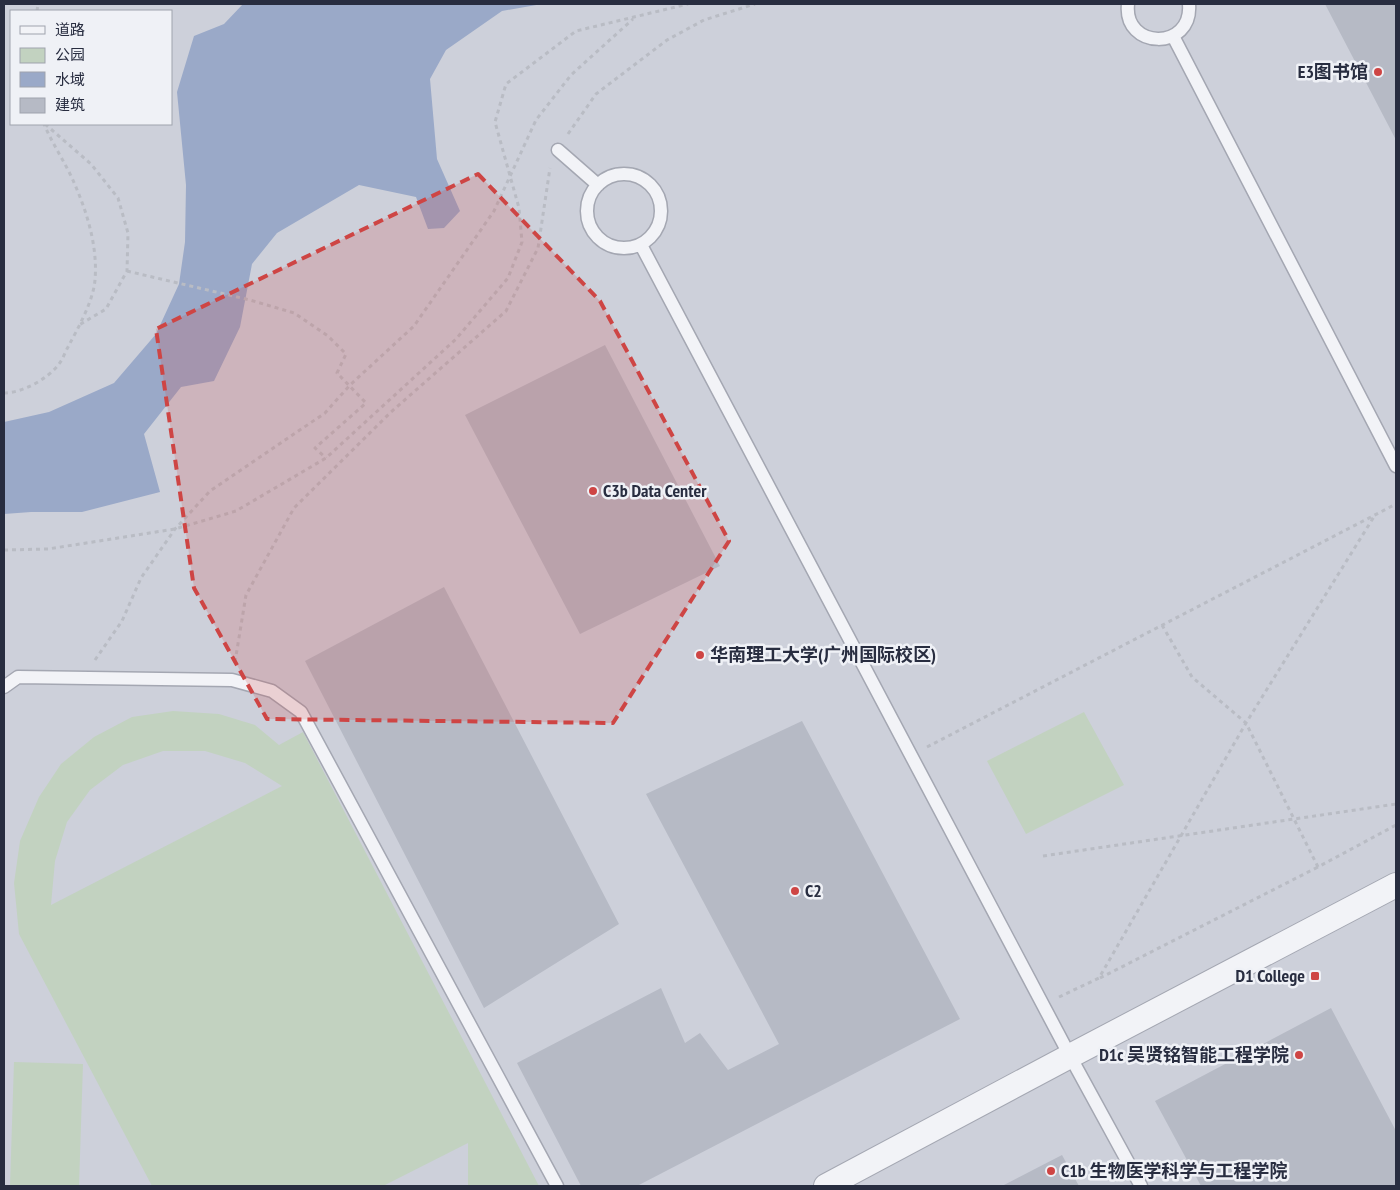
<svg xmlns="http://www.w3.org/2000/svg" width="1400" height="1190" font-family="'PT Sans Narrow','Noto Sans SC',sans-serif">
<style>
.built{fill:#cdd0da;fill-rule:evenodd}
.green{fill:#c2d2c0;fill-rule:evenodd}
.water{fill:#9aa9c8}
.building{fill:#b6bac5}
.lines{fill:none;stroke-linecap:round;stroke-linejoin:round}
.lane-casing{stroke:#a4a7b2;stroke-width:15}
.street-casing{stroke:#a4a7b2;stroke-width:26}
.path{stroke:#b9bcc4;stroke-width:3;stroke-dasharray:4 4;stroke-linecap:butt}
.lane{stroke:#f2f3f7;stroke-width:12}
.street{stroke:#f2f3f7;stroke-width:24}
.marked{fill:#ce4544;fill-opacity:0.2;stroke:#ce4544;stroke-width:4;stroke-dasharray:10 6;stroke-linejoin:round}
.poi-dot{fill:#ce4544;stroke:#eff1f6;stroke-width:2}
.labels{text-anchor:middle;stroke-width:5;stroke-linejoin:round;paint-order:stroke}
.poi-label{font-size:18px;font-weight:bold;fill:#282d40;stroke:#eff1f6;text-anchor:start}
</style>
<rect width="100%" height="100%" fill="#dfe1e8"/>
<path class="built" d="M4,4H1396V1186H4ZM11,11H171V124H11Z"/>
<path class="green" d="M173,711L219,714L255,725L279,745L303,732L539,1186H468V1143L383,1186H152L19,934L14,883L20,841L39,797L61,764L94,737L132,717ZM163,751H205L245,763L282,786L51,905L55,861L67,822L90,790L123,765Z
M1084,712L1124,785L1026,834L987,761Z
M14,1062L83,1064L79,1186H10Z"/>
<path class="water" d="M243,4H542L502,11L446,50L430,79L437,159L460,211L444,228L428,229L416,197L359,185L277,233L252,264L240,327L214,381L181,387L144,434L160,492L82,512H31L4,514V422L49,412L114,383L156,334L179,284L185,242L186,185L177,92L194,36L224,24Z"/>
<path class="building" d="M1325,4H1396V140Z
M605,345L720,566L580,634L465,415Z
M444,587L619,924L484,1008L305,661Z
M802,721L960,1019L637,1186H581L517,1063L661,988L685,1043L700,1033L728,1070L779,1044L646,794Z
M1331,1008L1396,1131V1186H1201L1155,1101Z
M1062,1155L1079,1186H1002Z"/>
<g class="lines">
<defs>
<path id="lane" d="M1128,4C1123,50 1193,51 1189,4
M1173,36L1396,466
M558,150L598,185
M587 211a37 37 0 1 1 74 0a37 37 0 1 1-74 0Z
M641,245L1070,1056L1141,1186
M4,687L18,677L232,680L272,691L301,712L557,1186"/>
<path id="street" d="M826,1186L1070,1056L1396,885"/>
</defs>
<use href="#lane" class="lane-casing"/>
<use href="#street" class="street-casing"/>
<path class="path" d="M37,11L38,4
M45,124L91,164L118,198L128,233L127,271L106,309L79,325
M568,134L596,94L667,40L704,20L755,4
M127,271L250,300L294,313L328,336L346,354L337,373L366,403L315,448L326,458
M4,393C22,393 48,379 59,364C63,359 65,352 68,347C78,328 93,302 95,280C98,245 86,209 72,178C63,159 52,143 44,124
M4,550L48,549L175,529L236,511L326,458L456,339L508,278L522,242L519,208L495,122L506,84L576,31L688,4
M1162,625L1192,677L1246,723L1318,867L1396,825
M95,660L122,621L141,578L175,529L210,491L325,413L350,385L414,326L494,211L536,120L571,75L633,19
M235,662L246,595L294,508L391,412L506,311L538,248L550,168
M927,747L1396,504
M1043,856L1396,804
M1100,978L1318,867
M1059,997L1099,978L1246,723L1375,515"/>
<use href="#lane" class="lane"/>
<use href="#street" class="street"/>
</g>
<path class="marked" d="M478,174L600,301L729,541L613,723L267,719L194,588L156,329Z"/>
<g class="poi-dot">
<circle cx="1378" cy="72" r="5"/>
<circle cx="593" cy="491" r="5"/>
<circle cx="700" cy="655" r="5"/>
<circle cx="795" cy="891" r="5"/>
<rect x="1310" y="971" width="10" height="10" rx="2.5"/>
<circle cx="1299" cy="1055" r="5"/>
<circle cx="1051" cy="1171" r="5"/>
</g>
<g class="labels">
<g class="poi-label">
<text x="1368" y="78" text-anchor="end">E3图书馆</text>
<text x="603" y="497">C3b Data Center</text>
<text x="710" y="661">华南理工大学(广州国际校区)</text>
<text x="805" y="897">C2</text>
<text x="1305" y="982" text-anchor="end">D1 College</text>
<text x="1289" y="1061" text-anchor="end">D1c 吴贤铭智能工程学院</text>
<text x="1061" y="1177">C1b 生物医学科学与工程学院</text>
</g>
</g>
<rect width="1400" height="1190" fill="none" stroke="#282d40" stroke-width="10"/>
<rect x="10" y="10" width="162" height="115" fill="#eff1f6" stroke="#9fa3ad"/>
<rect x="20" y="26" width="25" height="8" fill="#f2f3f7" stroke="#9fa3ad"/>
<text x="55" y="35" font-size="15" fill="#282d40">道路</text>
<rect x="20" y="48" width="25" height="15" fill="#c2d2c0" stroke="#9fa3ad"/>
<text x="55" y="60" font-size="15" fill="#282d40">公园</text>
<rect x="20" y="72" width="25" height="15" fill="#9aa9c8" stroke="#9fa3ad"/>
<text x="55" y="85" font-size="15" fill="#282d40">水域</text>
<rect x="20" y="98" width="25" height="15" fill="#b6bac5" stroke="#9fa3ad"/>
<text x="55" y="110" font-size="15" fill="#282d40">建筑</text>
</svg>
